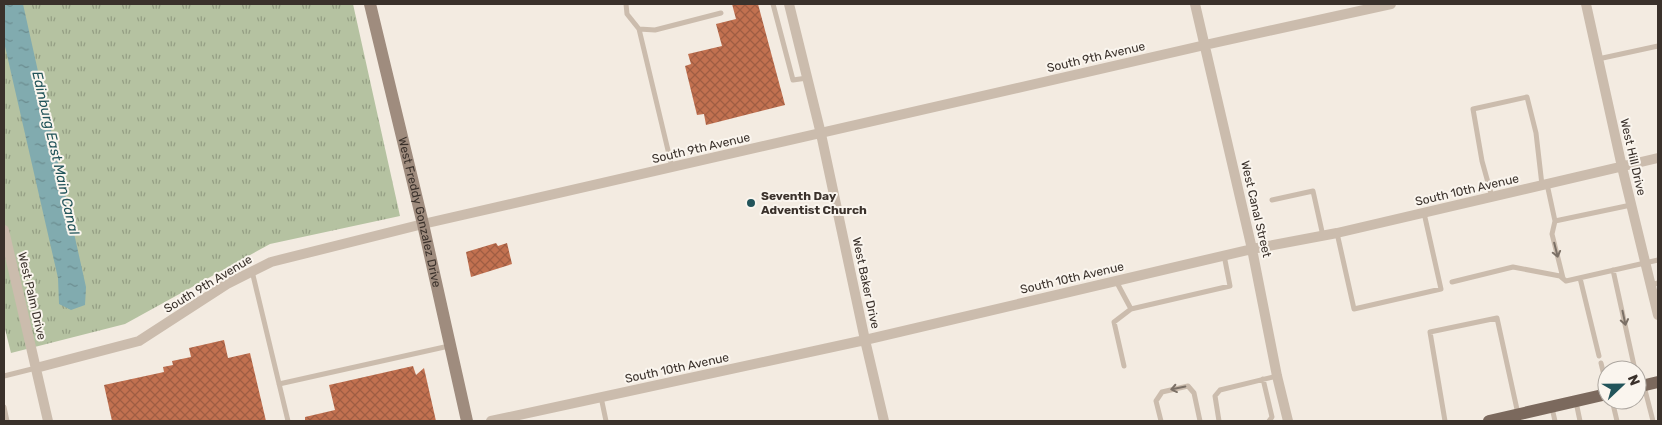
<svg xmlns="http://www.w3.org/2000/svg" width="1662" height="425" font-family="Rubik,sans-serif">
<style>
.grass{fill:url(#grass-tufts)}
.water{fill:url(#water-ripples)}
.building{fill:url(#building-cross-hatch)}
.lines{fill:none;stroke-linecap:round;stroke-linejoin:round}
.lane{stroke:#cbbcad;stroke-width:5}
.street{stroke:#cbbcad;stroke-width:10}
.secondary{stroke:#9f8c7e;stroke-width:12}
.primary{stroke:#7b695d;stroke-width:12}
.oneway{stroke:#7b7066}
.poi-dot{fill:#22545a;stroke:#faf5ee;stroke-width:2}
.labels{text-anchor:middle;stroke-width:4;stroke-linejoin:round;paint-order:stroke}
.street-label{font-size:12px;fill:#3a312b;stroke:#faf5ee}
.poi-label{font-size:12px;font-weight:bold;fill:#3a312b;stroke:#faf5ee;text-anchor:start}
.water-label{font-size:14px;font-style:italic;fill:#22545a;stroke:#faf5ee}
</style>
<defs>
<pattern id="grass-tufts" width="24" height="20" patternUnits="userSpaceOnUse" patternTransform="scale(1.25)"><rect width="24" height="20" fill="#b5c2a1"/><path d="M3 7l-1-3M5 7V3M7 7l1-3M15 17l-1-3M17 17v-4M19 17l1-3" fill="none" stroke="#949e83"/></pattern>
<pattern id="water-ripples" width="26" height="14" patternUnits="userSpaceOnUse" patternTransform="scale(1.25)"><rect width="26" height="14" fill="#81abaf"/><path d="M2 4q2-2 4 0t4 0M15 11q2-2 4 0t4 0" fill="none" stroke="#6b8c8f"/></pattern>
<pattern id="building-cross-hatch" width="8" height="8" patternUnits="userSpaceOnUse" patternTransform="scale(1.25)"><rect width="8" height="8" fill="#c27150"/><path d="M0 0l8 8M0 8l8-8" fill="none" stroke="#9f5d43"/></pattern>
</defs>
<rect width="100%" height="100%" fill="#f3ebe1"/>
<path class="grass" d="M4,4H353L400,216L270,244L125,324L11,353L4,325Z"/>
<path class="water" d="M4,4H23L86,287L85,305L71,310L59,304L58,278L4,42Z"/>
<path class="building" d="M732,4H758L785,105L706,125L704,114L697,115L685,66L691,64L688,54L722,46L716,24L736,19Z
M496,243L498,246L507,243L512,264L471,277L466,252Z
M224,340L228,358L250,353L266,421H112L104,385L164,372L163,367L173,365L172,361L191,357L189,348Z
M413,366L416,375L424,368L436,421H305V417L335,410L329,385Z"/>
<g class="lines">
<path class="lane" d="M626,4L627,14L639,29L672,167
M773,4L793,80L807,78
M639,29L655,30L721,13
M1598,59L1658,46
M1547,184L1555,221L1631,205
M1492,197L1482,161L1473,109L1527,97L1536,133L1542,185
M1272,200L1313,191L1323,236
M1555,221L1552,234L1563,278
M1337,233L1354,309L1441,289L1424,213
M1613,270L1635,370
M252,271L288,421
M1580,278L1599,356
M1116,281L1131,309L1230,286L1224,255
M1452,282L1513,267L1560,276L1566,281L1658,260
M1651,285L1658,283
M1601,363L1607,388
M1124,366L1114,322L1131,309
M4,376L36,368
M1263,379L1272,417L1269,421
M279,384L449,346
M1644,386L1653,421
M601,397L606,421
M1612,400L1617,421
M1576,402L1580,421
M4,407L7,421
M1552,408L1555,421
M1161,421L1156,401L1162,392L1188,386L1194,393L1200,421
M1219,421L1215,396L1220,390L1277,376
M1445,421L1430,332L1497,318L1518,414"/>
<path class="street" d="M789,4L821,134L865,340L884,421
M1195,4L1252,249L1277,376L1288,421
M1586,4L1622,167L1658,315
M4,230L48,421
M36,368L139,341L227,284L271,262L423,224L1205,45L1391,4
M491,421L865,340L1252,249L1337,233L1658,158"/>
<path class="secondary" id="s1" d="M370,4L423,224L467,421"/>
<path class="primary" d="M1637,387L1658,382
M1489,421L1607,394"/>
</g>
<defs><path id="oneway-shaft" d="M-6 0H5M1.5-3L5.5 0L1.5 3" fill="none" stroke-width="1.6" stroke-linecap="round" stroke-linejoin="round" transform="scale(1.25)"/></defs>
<g class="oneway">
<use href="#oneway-shaft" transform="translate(1556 250) rotate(76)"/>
<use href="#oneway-shaft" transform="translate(1624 318) rotate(78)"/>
<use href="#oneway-shaft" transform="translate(1178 388) rotate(168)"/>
</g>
<circle class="poi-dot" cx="751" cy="203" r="5"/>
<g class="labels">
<g class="street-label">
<text transform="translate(1096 57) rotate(-13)" y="4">South 9th Avenue</text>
<text transform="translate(701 148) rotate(-13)" y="4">South 9th Avenue</text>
<text transform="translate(1633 157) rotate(77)" y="4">West Hill Drive</text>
<text transform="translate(1467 190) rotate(-13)" y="4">South 10th Avenue</text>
<text transform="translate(1256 209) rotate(77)" y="4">West Canal Street</text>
<text dy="4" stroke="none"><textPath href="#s1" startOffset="214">West Freddy Gonzalez Drive</textPath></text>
<text transform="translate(1072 278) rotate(-13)" y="4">South 10th Avenue</text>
<text transform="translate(866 283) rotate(78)" y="4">West Baker Drive</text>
<text transform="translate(208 284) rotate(-31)" y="4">South 9th Avenue</text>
<text transform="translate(32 296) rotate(77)" y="4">West Palm Drive</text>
<text transform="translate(677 368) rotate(-12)" y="4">South 10th Avenue</text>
</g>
<g class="poi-label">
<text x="761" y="200">Seventh Day<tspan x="761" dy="14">Adventist Church</tspan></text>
</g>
<g class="water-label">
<text transform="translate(56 153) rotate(77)" y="5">Edinburg East Main Canal</text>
</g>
</g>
<rect width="1662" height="425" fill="none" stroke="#3a312b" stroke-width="10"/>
<g transform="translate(1622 385) rotate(68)"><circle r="24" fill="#faf5ee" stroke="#ada7a0"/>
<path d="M0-4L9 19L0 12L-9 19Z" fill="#22545a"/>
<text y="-8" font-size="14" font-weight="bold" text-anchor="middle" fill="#3a312b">N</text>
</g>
</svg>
